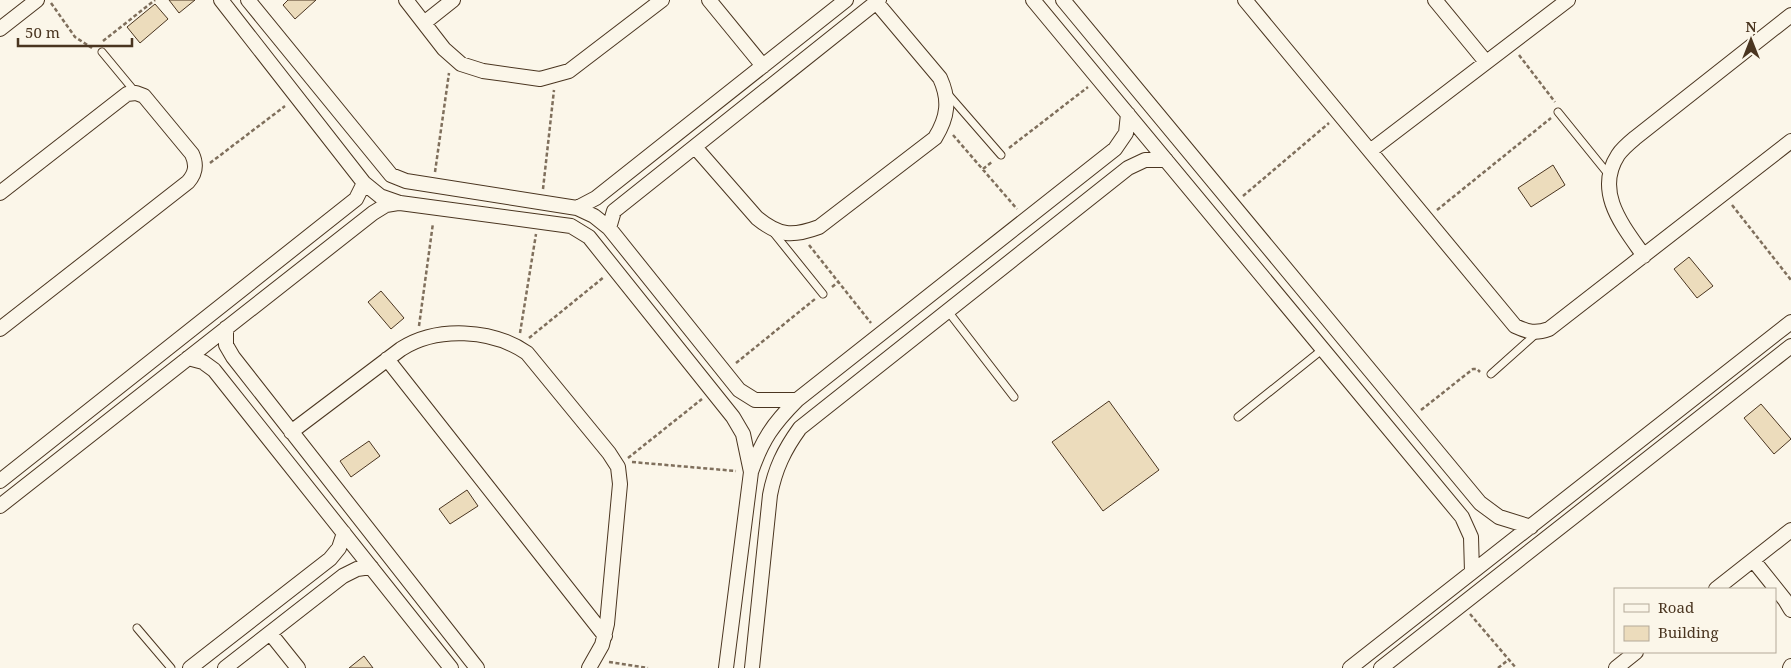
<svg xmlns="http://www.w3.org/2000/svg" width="1791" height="668" font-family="'Noto Serif',serif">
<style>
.building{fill:#ecdcbc;stroke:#4a3520}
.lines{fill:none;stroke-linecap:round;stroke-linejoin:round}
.service-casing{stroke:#4a3520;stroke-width:9}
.minor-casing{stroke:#4a3520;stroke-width:16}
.path{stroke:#7f6f5c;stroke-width:2.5;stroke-dasharray:4 2.5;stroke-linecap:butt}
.service{stroke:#fbf6e9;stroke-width:7}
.minor{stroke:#fbf6e9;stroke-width:14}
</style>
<rect width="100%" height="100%" fill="#fbf6e9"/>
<path class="building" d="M169,0H195L179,13Z
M288,0H316L295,19L283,5Z
M155,4L168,19L140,43L127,27Z
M1553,165L1565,185L1531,207L1518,188Z
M1689,257L1713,286L1697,298L1674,269Z
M381,291L404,318L391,329L368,302Z
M1109,401L1159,470L1103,511L1052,442Z
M1761,404L1791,439L1774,454L1744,418Z
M369,441L380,456L351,477L340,461Z
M467,490L478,506L450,524L439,509Z
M364,656L373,668H349Z"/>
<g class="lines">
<defs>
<path id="service" d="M102,52L136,93
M947,93L1001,155
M1558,112L1609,175
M773,232L823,294
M947,310L1014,397
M1491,374L1537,333
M1238,417L1323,349
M137,628L171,668"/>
<path id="minor" d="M221,0L364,183L380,196L400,203L571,226L589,237L733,417L743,434L751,472
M248,0L391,175L406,181L577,208L594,216L609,228L739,390L755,400H797
M406,0L444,49L461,64L483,71L540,79L569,71L662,0
M709,0L763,66
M1033,0L1462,517L1471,537L1472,572
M1063,0L1480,503L1499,517L1531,527
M1245,0L1515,326C1528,332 1535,334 1549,329L1791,141
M1435,0L1486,62
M424,23L453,0
M0,29L37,0
M695,147L757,218C779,236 792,237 819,227L935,138C948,117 950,100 940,78L876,2
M1370,151L1568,0
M0,193L127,94L136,93L144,96L192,154C197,165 196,173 188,182L0,329
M577,208L596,198L846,0
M609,228L614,211L879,0
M1644,256C1623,226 1594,192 1618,155C1622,149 1629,143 1635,138L1791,15
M226,328V345L233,357L477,668
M188,358L203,362L214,370L451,668
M387,359L605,636
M291,432L401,349C437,326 492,329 527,353L609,453L618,467L620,484L607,624L602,645L589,668
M0,481L356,199L364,183
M0,506L373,213L386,205L398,203
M1753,560L1785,600L1791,610
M1716,589L1791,530
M270,633L298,668
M190,668L330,559L339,548L344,533
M225,668L343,576L357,569L371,567
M726,668L751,472C762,440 773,424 797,400L1115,149L1126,133L1128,114
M752,668L770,495C775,469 784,450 800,428L1128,168L1145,160H1166
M1350,668L1791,322
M1381,668L1791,346
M1616,668L1636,652
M1790,668L1791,666"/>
</defs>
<use href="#service" class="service-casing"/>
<use href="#minor" class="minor-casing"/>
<path class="path" d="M51,3L75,37L92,48
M103,41L155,0
M1519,55L1555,102
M953,135L1017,209
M1009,148L1088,87
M210,163L285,106
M983,169L993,161
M435,172L449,73
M543,189L554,90
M1243,196L1329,123
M1732,205L1791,280
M1437,210L1551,118
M809,245L871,323
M832,287L838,282
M419,326L433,223
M520,333L536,234
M529,338L604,277
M736,363L815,299
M1421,410L1473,369H1477L1480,372
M628,458L702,399
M632,462L736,471
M1470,614L1516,668
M609,662L648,668
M1498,668L1508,660"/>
<use href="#service" class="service"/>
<use href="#minor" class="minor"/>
</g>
<rect x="1614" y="588" width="162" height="65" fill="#fbf6e9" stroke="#b4a999"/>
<rect x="1624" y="604" width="25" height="8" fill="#fbf6e9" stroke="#b4a999"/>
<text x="1658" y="613" font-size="15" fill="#4a3520">Road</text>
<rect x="1624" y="626" width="25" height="15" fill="#ecdcbc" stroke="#b4a999"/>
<text x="1658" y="638" font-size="15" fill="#4a3520">Building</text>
<g transform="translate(1751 40)" stroke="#fbf6e9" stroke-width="4" paint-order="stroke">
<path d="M0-4L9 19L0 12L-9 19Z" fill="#4a3520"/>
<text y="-8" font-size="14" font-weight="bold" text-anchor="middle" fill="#4a3520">N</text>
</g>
<path d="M18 38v8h114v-8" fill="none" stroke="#4a3520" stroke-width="2.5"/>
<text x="25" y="38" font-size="15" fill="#4a3520" stroke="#fbf6e9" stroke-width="4" paint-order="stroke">50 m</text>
</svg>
